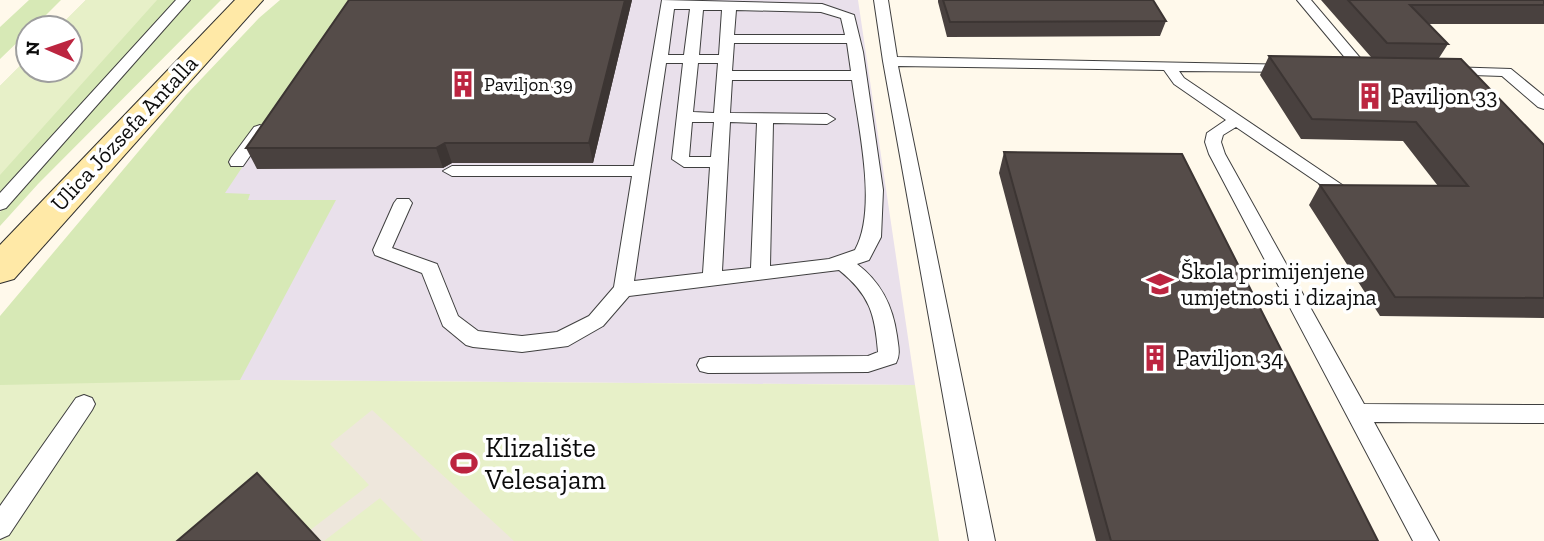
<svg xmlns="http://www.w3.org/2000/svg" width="1544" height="541" font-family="'Zilla Slab',serif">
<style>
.industrial{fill:#e9e0eb}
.green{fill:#d7e9b6}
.pitch{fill:#e7f0c8}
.plaza{fill:#eee7dc}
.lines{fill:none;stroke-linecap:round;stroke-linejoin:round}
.lane-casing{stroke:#3f3f3f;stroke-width:2}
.secondary-casing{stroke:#2e2e2e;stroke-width:2}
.lane{fill:#fff;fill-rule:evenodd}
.secondary{fill:#ffe9a7;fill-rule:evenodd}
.wall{fill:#49413f}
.shaded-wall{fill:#3c3533}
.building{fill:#554c49;stroke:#3c3533;stroke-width:2}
.labels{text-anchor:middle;stroke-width:7;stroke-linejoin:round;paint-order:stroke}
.far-poi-label{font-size:19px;fill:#0c0c0c;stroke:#fff;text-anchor:start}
.poi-label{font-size:23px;fill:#0c0c0c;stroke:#fff;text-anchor:start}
.street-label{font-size:23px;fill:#0c0c0c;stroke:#fff}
.near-poi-label{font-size:28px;fill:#0c0c0c;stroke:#fff;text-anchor:start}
</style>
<rect width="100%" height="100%" fill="#fff9eb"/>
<path class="industrial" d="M285,0H858L915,385L240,380L0,332Z"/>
<path class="green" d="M29,0H61L33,28H28V32L0,59V27Z
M86,0H176L0,192V86L28,58V70H70V28H58Z
M190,0H221L38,184L0,226V212Z
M280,0H354L225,193L250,194L248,200H336L240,380L458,383L58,541L0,443V316L186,95L259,18Z"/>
<path class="pitch" d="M86,0H157L0,175V86L28,58V70H70V28H58Z
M240,380L915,385L939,541H0V385Z"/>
<path class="plaza" d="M372,410L514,541H423L380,498L324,541H318L309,531L369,485L330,444Z"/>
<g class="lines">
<defs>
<path id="lane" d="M176,0H190L6,208L0,210V193Z
M662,0L822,4L854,15L863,52L883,190L881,237L869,260L857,264C881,282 893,306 897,336C898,345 901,354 896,363L868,372L708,373L700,371L697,365L700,359L708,357L868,356L878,352C875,314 870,295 839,270L629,296L603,326L568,346L522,352L473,347L466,345L443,326L422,273L375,255L373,250L394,203L397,199H409L412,203L392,248L437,264L458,316L478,331L522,336L557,332L589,316L614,287L632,176H452L443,171L452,166H634ZM674,9H690L684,55H668ZM703,10H722L719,55H699ZM736,10L821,12L841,18L845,35H734ZM734,43H847L851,71H732ZM666,63H683L672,159L684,167H710L703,273L634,281ZM698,63H718L714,113L693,112ZM732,80H852C858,126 878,209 855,250L829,259L770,266L773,123L827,124L835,119L827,114L730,113ZM692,122H714L711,157H689ZM730,122L757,123L751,268L722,271Z
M874,0H888L897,57L1293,65L1295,68L1288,72L1179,71L1184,78L1360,197L1357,201H1345L1236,127L1223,135L1221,142L1225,154L1364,404L1544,405V423L1374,422L1439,541H1413L1209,154L1205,142L1207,133L1226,120L1174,84L1164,70L898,66L995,541H969L883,61Z
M1297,0H1311L1367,66L1369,69L1367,72H1357Z
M1448,67L1511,69L1544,96V109L1538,107L1502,76L1443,74L1441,71L1443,68Z
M260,125L268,130L243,166H231L229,162L231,158L254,127Z
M84,395L92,398L95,404L92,410L9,535L0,539V506L76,398Z"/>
<path id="secondary" d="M235,0H263L14,279L0,283V245Z"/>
</defs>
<use href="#lane" class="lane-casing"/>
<use href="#secondary" class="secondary-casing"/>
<use href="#lane" class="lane"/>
<use href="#secondary" class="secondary"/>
</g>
<path class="wall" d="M632,0L593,163H452L443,168L257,169L246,148Z
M938,0H1153L1166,21L1160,36L947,37L938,2Z
M1321,0H1544V24H1429L1448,44L1439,58L1544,145V318L1380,316L1309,205L1320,185L1438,186L1403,141L1301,139L1260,75L1269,56L1371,57Z
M1004,152L1378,541H1096L999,173Z"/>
<path class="shaded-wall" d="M625,0H632L593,163L589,143Z
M445,143L452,163L443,168L436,148Z"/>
<path class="building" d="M349,0H625L589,143H445L436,148H246Z
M943,0H1153L1166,21L950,22Z
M1348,0H1544V5H1410L1448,44L1387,43Z
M1269,56L1461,59L1544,145V298L1395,297L1320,185L1468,186L1416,122L1312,119Z
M1004,152L1182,154L1378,541H1111Z
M257,473L320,541H177Z"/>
<defs>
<symbol id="building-bare" viewBox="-9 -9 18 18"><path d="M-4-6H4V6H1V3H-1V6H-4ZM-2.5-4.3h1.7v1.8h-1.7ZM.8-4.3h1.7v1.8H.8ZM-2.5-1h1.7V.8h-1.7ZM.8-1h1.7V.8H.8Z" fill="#bc2540" stroke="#fff" stroke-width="2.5" paint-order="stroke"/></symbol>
<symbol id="school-bare" viewBox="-9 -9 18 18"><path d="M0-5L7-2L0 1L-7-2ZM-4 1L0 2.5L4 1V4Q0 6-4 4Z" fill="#bc2540" stroke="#fff" stroke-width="2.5" paint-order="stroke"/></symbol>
<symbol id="stadium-bare" viewBox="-9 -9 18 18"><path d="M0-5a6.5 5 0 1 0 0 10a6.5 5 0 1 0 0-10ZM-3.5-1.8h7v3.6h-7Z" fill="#bc2540" stroke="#fff" stroke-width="2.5" paint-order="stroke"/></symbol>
</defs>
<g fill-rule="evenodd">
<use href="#building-bare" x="444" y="65" width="38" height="38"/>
<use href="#building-bare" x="1351" y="77" width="38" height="38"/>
<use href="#school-bare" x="1141" y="265" width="38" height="38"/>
<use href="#building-bare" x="1136" y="339" width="38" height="38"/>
<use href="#stadium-bare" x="445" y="444" width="38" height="38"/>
</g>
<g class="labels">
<g class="far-poi-label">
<text x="484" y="91">Paviljon 39</text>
</g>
<g class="poi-label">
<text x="1391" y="104">Paviljon 33</text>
<text x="1181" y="279">Škola primijenjene<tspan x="1181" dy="26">umjetnosti i dizajna</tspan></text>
<text x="1176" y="366">Paviljon 34</text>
</g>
<g class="street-label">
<text transform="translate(124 133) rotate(-47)" y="8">Ulica Józsefa Antalla</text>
</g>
<g class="near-poi-label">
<text x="485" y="457">Klizalište<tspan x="485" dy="32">Velesajam</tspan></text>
</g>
</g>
<g transform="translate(49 49) rotate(272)"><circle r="33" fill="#ffffff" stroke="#9e9e9e" stroke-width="2"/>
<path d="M0-5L12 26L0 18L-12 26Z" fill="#bc2540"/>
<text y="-10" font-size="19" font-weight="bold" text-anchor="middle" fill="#0c0c0c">N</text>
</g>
</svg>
